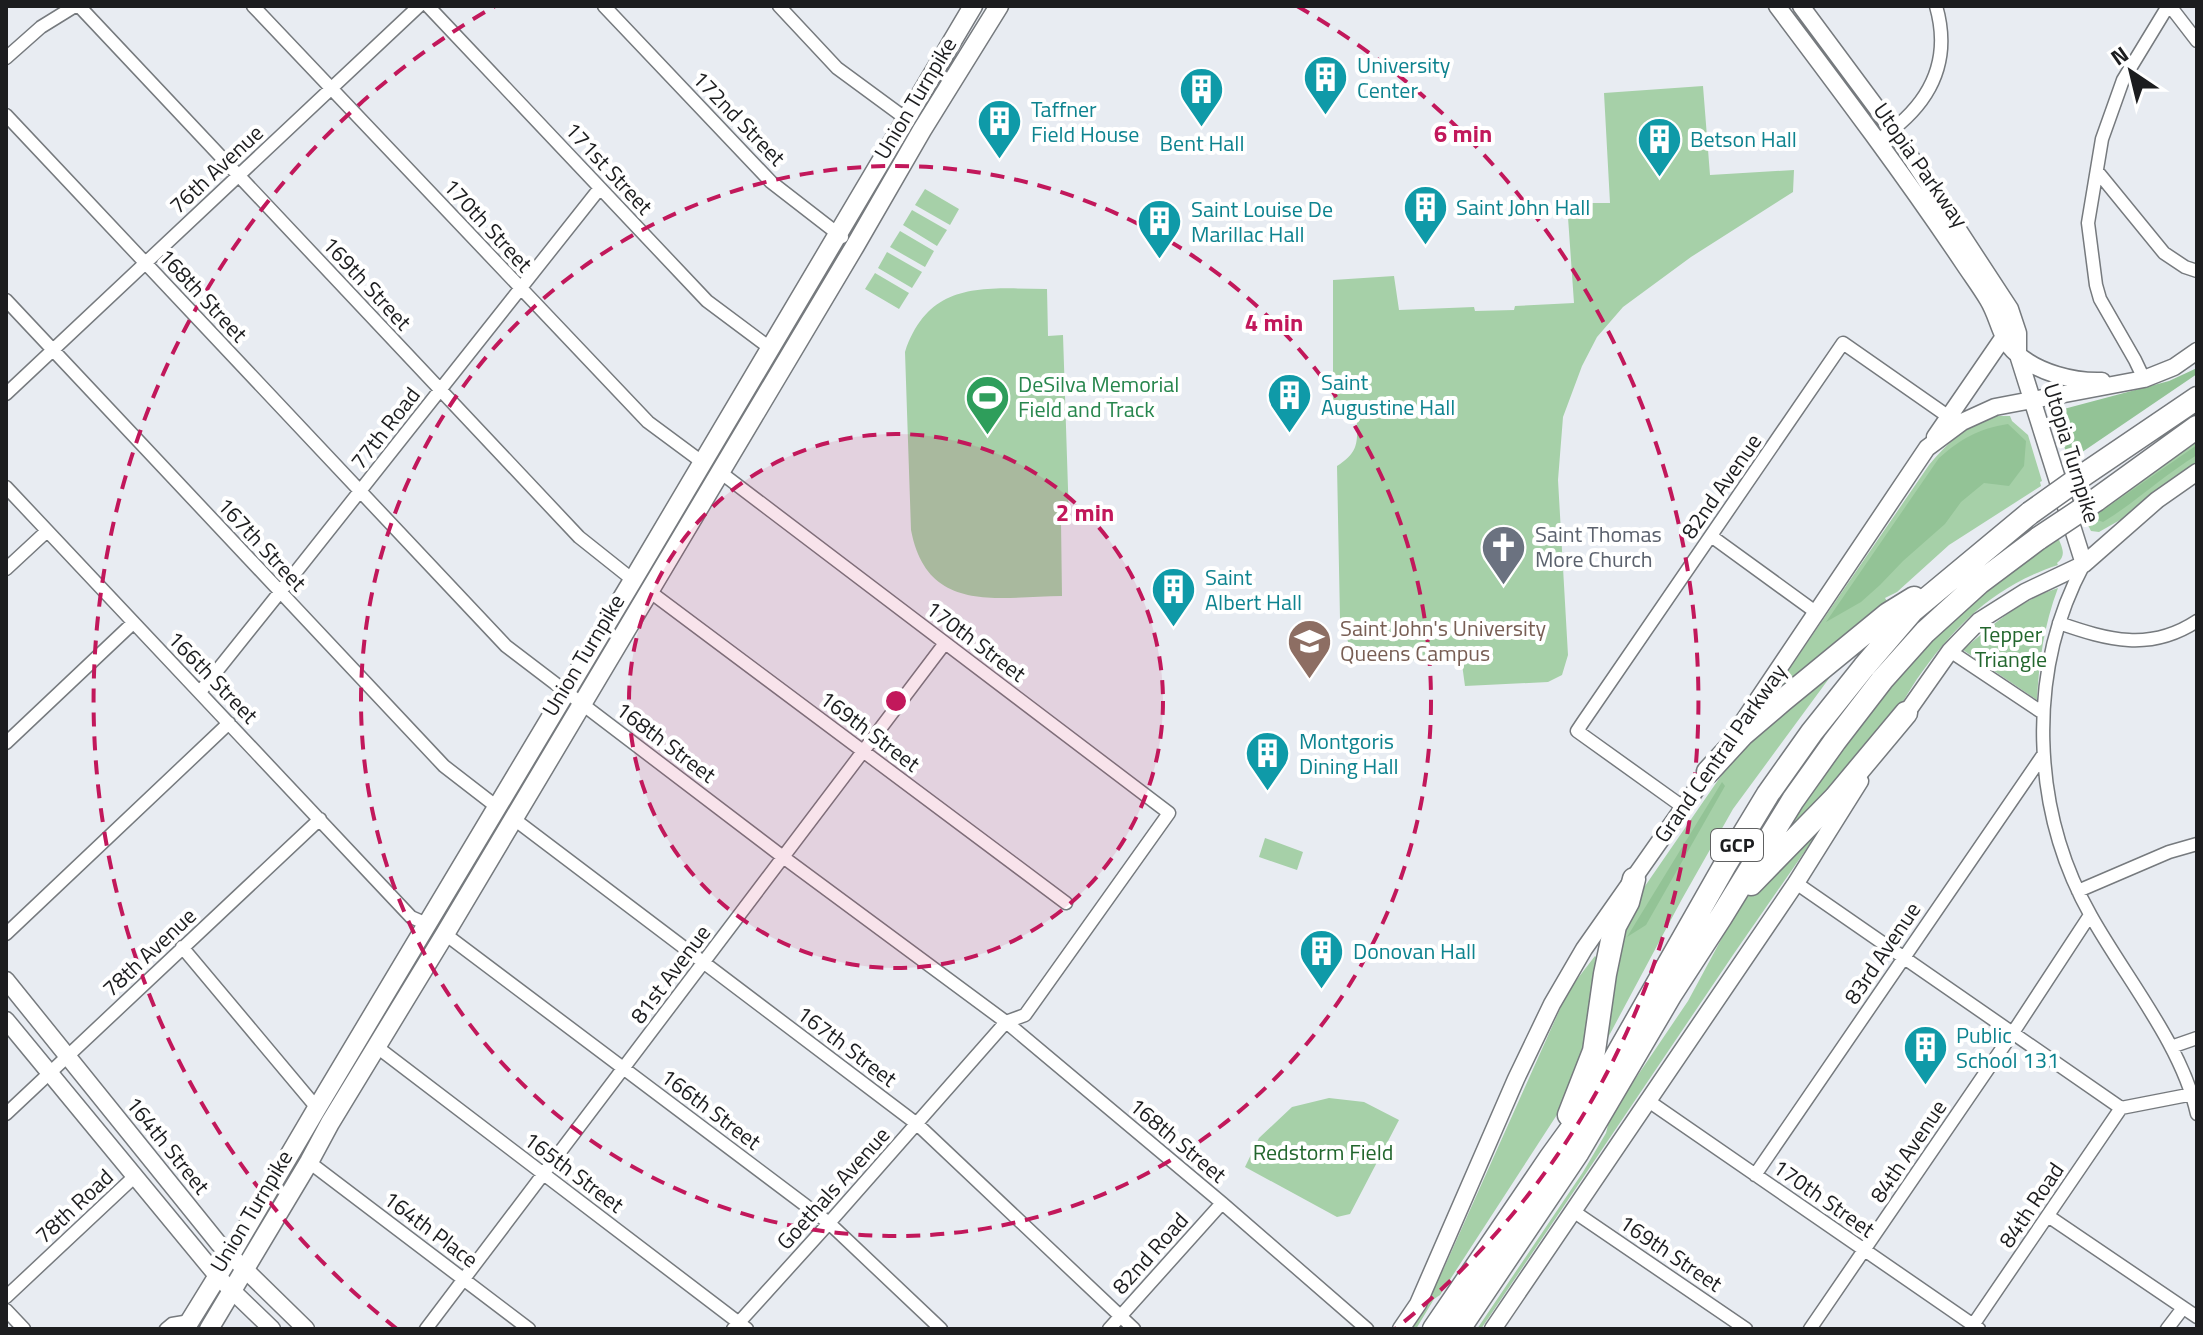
<svg xmlns="http://www.w3.org/2000/svg" width="2203" height="1335" font-family="'Titillium Web',sans-serif">
<style>
.green{fill:#a6d0a8}
.forest{fill:#93c396}
.lines{fill:none;stroke-linecap:round;stroke-linejoin:round}
.street-casing{stroke:#767a7e;stroke-width:15}
.secondary-casing{stroke:#767a7e;stroke-width:19}
.primary-casing{stroke:#767a7e;stroke-width:21}
.highway-casing{stroke:#767a7e;stroke-width:25}
.street{stroke:#fff;stroke-width:12}
.secondary{stroke:#fff;stroke-width:16}
.primary{stroke:#fff;stroke-width:18}
.highway{stroke:#fff;stroke-width:22}
.highway-bridge-casing{stroke:#767a7e;stroke-width:25;stroke-linecap:butt}
.highway-bridge{stroke:#fff;stroke-width:22}
.ring{fill:none;stroke:#c2185b;stroke-width:4;stroke-dasharray:14 10}
.labels{text-anchor:middle;stroke-width:8;stroke-linejoin:round;paint-order:stroke}
.shield{fill:#fff;stroke:#606162;stroke-width:2}
.shield-label{font-size:20px;font-weight:bold;fill:#1c1d1f}
.culture-label{font-size:22px;fill:#0d838f;stroke:#fff;text-anchor:start}
.street-label{font-size:22px;fill:#1c1d1f;stroke:#fff}
.leisure-label{font-size:22px;fill:#27864d;stroke:#fff;text-anchor:start}
.worship-label{font-size:22px;fill:#5b616d;stroke:#fff;text-anchor:start}
.education-label{font-size:22px;fill:#785e54;stroke:#fff;text-anchor:start}
.park-label{font-size:22px;fill:#22662d;stroke:#fff}
.centre{fill:#c2185b;stroke:#fff;stroke-width:4}
.ring-label{font-size:24px;text-anchor:middle;font-weight:bold;fill:#c2185b;stroke:#fff;stroke-width:8;stroke-linejoin:round;paint-order:stroke}
</style>
<rect width="100%" height="100%" fill="#e8ecf2"/>
<path class="green" d="M1703,86L1710,175L1794,170L1793,192L1691,257L1623,307L1597,337L1582,366L1563,417L1558,480L1568,655L1562,675L1548,682L1465,686L1461,657L1356,664L1340,619L1337,466C1360,451 1357,442 1357,417L1348,407L1333,401V280L1394,276L1399,310L1474,307L1475,311L1514,310L1515,306L1574,303L1567,203H1610L1604,93Z
M925,189L959,209L950,225L915,205Z
M912,210L947,230L937,246L903,225Z
M900,231L934,251L925,267L890,247Z
M887,252L922,272L912,288L878,268Z
M875,273L909,293L899,309L865,289Z
M1047,289L1048,336L1063,335L1069,519L1061,521L1062,596C996,597 927,614 911,530L905,352C929,281 982,288 1047,289Z
M1992,416H2010L2012,421L2028,435L2042,481L2040,482L2041,486L1949,545L1897,592L1885,598L1890,606L1759,713L1929,465C1950,440 1963,430 1992,416Z
M2197,442V464L2178,476L2123,522L2120,520L2099,532L2091,531L2085,519Z
M2058,537C2062,548 2067,555 2057,563L2058,565C1994,586 1955,625 1917,679C1905,697 1894,718 1880,735C1850,772 1816,805 1784,840L1780,837L1844,738L1968,598Z
M2058,588C2044,625 2039,661 2037,700L1963,650C1993,624 2019,601 2058,588Z
M1836,669L1733,809L1682,899L1596,1060L1613,958L1634,902L1743,744Z
M1850,786L1735,952L1481,1329H1477L1583,1172L1606,1133L1609,1121L1621,1100L1688,1001L1737,910L1762,879Z
M1265,838L1303,852L1297,870L1259,857Z
M1595,956L1602,963L1575,1087L1440,1295L1434,1299L1416,1329H1412L1444,1268L1568,991Z
M1329,1098L1364,1102L1399,1120L1350,1214L1337,1217L1245,1167L1259,1138L1292,1107Z"/>
<path class="forest" d="M2197,368V374L2069,461L2055,419L2060,410L2169,381Z
M2008,424L2026,441L2024,466L2009,486L1984,483L1961,502L1945,524L1903,561L1880,585L1861,602L1826,622L1939,458C1962,438 1978,429 2008,424Z
M2197,445V455C2164,475 2136,502 2103,522L2092,518Z
M1722,782L1725,786L1646,925L1627,937Z"/>
<g class="lines">
<defs>
<path id="street" d="M79,6L579,537L633,580
M253,6L648,422L702,462
M428,6L707,301L770,348
M604,6L771,182L842,237
M779,6L837,68L905,118
M2170,6L2197,41
M6,58L41,27L75,6
M6,115L506,646L783,857L1006,1022L1222,1203L1367,1329
M1878,140C1927,108 1953,65 1936,6
M2097,171L2164,253L2185,267L2197,271
M6,300L444,766L497,807
M2144,379L2135,360L2100,299L2096,285L2088,223L2102,139L2123,80L2168,6
M6,394L419,6
M720,472L1169,813L1025,1015L1006,1022L829,1223L733,1329
M6,487L411,917L427,924
M1711,536L1817,613
M2084,564C2026,672 2031,810 2091,916C2125,977 2182,1045 2197,1114
M6,569L47,531
M649,591L1066,903
M2059,623C2108,640 2150,652 2197,621
M1950,651L2043,713
M200,692L280,592L600,188
M6,743L133,623
M1683,807L1577,731L1583,722L1843,343L1949,417
M514,819L917,1124L1134,1329
M1796,883L2121,1108L2193,1094
M2078,891L2169,852L2197,844
M6,934L229,723
M445,934L829,1223L941,1329
M182,947L317,1108
M377,1047L747,1329
M2171,1047L2197,1038
M1647,1100L1979,1329
M6,1114L320,819
M309,1162L529,1329
M1755,1175L2043,755
M1573,1211L1746,1329
M2048,1216L2197,1317
M6,1297L134,1177
M6,1310L24,1329
M1973,1325L2121,1108
M166,1329L172,1324L190,1321
M426,1329L945,643
M1109,1329L1222,1203
M1810,1329L2014,1031L2090,915
M2167,1329L2183,1308"/>
<path id="secondary" d="M1777,6C1841,91 1905,176 1964,264C1972,276 1981,288 1988,300C1999,318 2000,339 2016,353C2038,373 2074,382 2102,381
M1801,6L1893,130L2010,309L2018,333V355L2084,564
M1935,437L2003,338
M1900,722L1950,651L1979,621L2025,592L2084,564L2157,500L2197,472
M1734,735L1927,448L1962,422L1995,407L2144,379L2174,367L2197,351
M6,980L219,1244L306,1329
M6,1020L218,1277L272,1329
M1401,1329L1418,1304L1516,1079L1552,1004L1584,949L1714,764
M1493,1329L1796,883L1860,781"/>
<path id="primary" d="M185,1329L230,1256L317,1108L633,580L973,6
M209,1329L309,1162L330,1123L445,934L855,246L922,130L999,6"/>
<path id="highway" d="M2082,476L2197,398
M2096,500L2197,427
M1708,772L1742,735L1783,700L1888,614L1914,598
M1751,884L1835,798L1906,713
M1569,1115L1594,1051L1605,974L1615,926L1628,902L1634,879
M1434,1329L1551,1157L1588,1106L1725,865L1768,794L1812,732L1864,667L1912,611L2030,513
M1459,1329L1578,1152L1671,994L1721,917L1793,800L1835,741L1882,680L1925,632L1979,583L2039,538"/>
</defs>
<use href="#street" class="street-casing"/>
<use href="#secondary" class="secondary-casing"/>
<use href="#primary" class="primary-casing"/>
<use href="#highway" class="highway-casing"/>
<use href="#street" class="street"/>
<use href="#secondary" class="secondary"/>
<use href="#primary" class="primary"/>
<use href="#highway" class="highway"/>
<defs>
<path id="highway-bridge" d="M2030,513L2082,476
M2039,538L2096,500"/>
</defs>
<use href="#highway-bridge" class="highway-bridge-casing"/>
<use href="#highway-bridge" class="highway-bridge"/>
</g>
<circle cx="896" cy="701" r="267" fill="#c2185b" fill-opacity=".12"/>
<g class="ring">
<circle cx="896" cy="701" r="267"/>
<circle cx="896" cy="701" r="535"/>
<path d="M397 1329A802 802 0 0 1 495 6M1297 6A802 802 0 0 1 1395 1329"/>
</g>
<defs>
<symbol id="building-pin" viewBox="-11 -11 22 30"><path d="M0 17L-7.5 6A9.5 9.5 0 1 1 7.5 6Z" fill="#0f9aa8" stroke="#fff"/><path d="M-4-6H4V6H1V3H-1V6H-4ZM-2.5-4.3h1.7v1.8h-1.7ZM.8-4.3h1.7v1.8H.8ZM-2.5-1h1.7V.8h-1.7ZM.8-1h1.7V.8H.8Z" fill="#fff"/></symbol>
<symbol id="stadium-pin" viewBox="-11 -11 22 30"><path d="M0 17L-7.5 6A9.5 9.5 0 1 1 7.5 6Z" fill="#2e9e5b" stroke="#fff"/><path d="M0-5a6.5 5 0 1 0 0 10a6.5 5 0 1 0 0-10ZM-3.5-1.8h7v3.6h-7Z" fill="#fff"/></symbol>
<symbol id="church-pin" viewBox="-11 -11 22 30"><path d="M0 17L-7.5 6A9.5 9.5 0 1 1 7.5 6Z" fill="#6b7280" stroke="#fff"/><path d="M-1.2-6h2.4v3.5h3.3v2.4h-3.3V6h-2.4V-.1h-3.3v-2.4h3.3Z" fill="#fff"/></symbol>
<symbol id="university-pin" viewBox="-11 -11 22 30"><path d="M0 17L-7.5 6A9.5 9.5 0 1 1 7.5 6Z" fill="#8d6e63" stroke="#fff"/><path d="M0-5L7-2L0 1L-7-2ZM-4 1L0 2.5L4 1V4Q0 6-4 4Z" fill="#fff"/></symbol>
</defs>
<g fill-rule="evenodd">
<use href="#building-pin" x="1300" y="52" width="51" height="69"/>
<use href="#building-pin" x="1176" y="64" width="51" height="69"/>
<use href="#building-pin" x="974" y="96" width="51" height="69"/>
<use href="#building-pin" x="1634" y="114" width="51" height="69"/>
<use href="#building-pin" x="1400" y="182" width="51" height="69"/>
<use href="#building-pin" x="1134" y="196" width="51" height="69"/>
<use href="#building-pin" x="1264" y="370" width="51" height="69"/>
<use href="#stadium-pin" x="962" y="372" width="51" height="69"/>
<use href="#church-pin" x="1478" y="522" width="51" height="69"/>
<use href="#building-pin" x="1148" y="564" width="51" height="69"/>
<use href="#university-pin" x="1284" y="616" width="51" height="69"/>
<use href="#building-pin" x="1242" y="728" width="51" height="69"/>
<use href="#building-pin" x="1296" y="926" width="51" height="69"/>
<use href="#building-pin" x="1900" y="1022" width="51" height="69"/>
</g>
<g class="labels">
<rect class="shield" x="1711" y="829" width="52" height="32" rx="6"/>
<g class="shield-label">
<text x="1737" y="852">GCP</text>
</g>
<g class="culture-label">
<text x="1357" y="73">University<tspan x="1357" dy="25">Center</tspan></text>
<text x="1031" y="117">Taffner<tspan x="1031" dy="25">Field House</tspan></text>
<text x="1690" y="147">Betson Hall</text>
<text x="1202" y="151" text-anchor="middle">Bent Hall</text>
<text x="1456" y="215">Saint John Hall</text>
<text x="1191" y="217">Saint Louise De<tspan x="1191" dy="25">Marillac Hall</tspan></text>
<text x="1321" y="390">Saint<tspan x="1321" dy="25">Augustine Hall</tspan></text>
<text x="1205" y="585">Saint<tspan x="1205" dy="25">Albert Hall</tspan></text>
<text x="1299" y="749">Montgoris<tspan x="1299" dy="25">Dining Hall</tspan></text>
<text x="1353" y="959">Donovan Hall</text>
<text x="1956" y="1043">Public<tspan x="1956" dy="25">School 131</tspan></text>
</g>
<g class="street-label">
<text transform="translate(915 98) rotate(-59)" y="8">Union Turnpike</text>
<text transform="translate(739 118) rotate(46)" y="8">172nd Street</text>
<text transform="translate(1921 165) rotate(55)" y="8">Utopia Parkway</text>
<text transform="translate(609 168) rotate(47)" y="8">171st Street</text>
<text transform="translate(216 169) rotate(-43)" y="8">76th Avenue</text>
<text transform="translate(488 225) rotate(47)" y="8">170th Street</text>
<text transform="translate(367 283) rotate(47)" y="8">169th Street</text>
<text transform="translate(203 295) rotate(47)" y="8">168th Street</text>
<text transform="translate(385 428) rotate(-52)" y="8">77th Road</text>
<text transform="translate(2072 453) rotate(73)" y="8">Utopia Turnpike</text>
<text transform="translate(1721 486) rotate(-55)" y="8">82nd Avenue</text>
<text transform="translate(262 544) rotate(47)" y="8">167th Street</text>
<text transform="translate(976 641) rotate(37)" y="8">170th Street</text>
<text transform="translate(583 655) rotate(-59)" y="8">Union Turnpike</text>
<text transform="translate(213 677) rotate(46)" y="8">166th Street</text>
<text transform="translate(870 731) rotate(37)" y="8">169th Street</text>
<text transform="translate(666 742) rotate(37)" y="8">168th Street</text>
<text transform="translate(1720 753) rotate(-55)" y="8">Grand Central Parkway</text>
<text transform="translate(149 952) rotate(-43)" y="8">78th Avenue</text>
<text transform="translate(1882 953) rotate(-56)" y="8">83rd Avenue</text>
<text transform="translate(670 974) rotate(-53)" y="8">81st Avenue</text>
<text transform="translate(847 1046) rotate(37)" y="8">167th Street</text>
<text transform="translate(711 1109) rotate(37)" y="8">166th Street</text>
<text transform="translate(1178 1140) rotate(40)" y="8">168th Street</text>
<text transform="translate(168 1145) rotate(51)" y="8">164th Street</text>
<text transform="translate(1908 1151) rotate(-56)" y="8">84th Avenue</text>
<text transform="translate(574 1172) rotate(37)" y="8">165th Street</text>
<text transform="translate(833 1188) rotate(-48)" y="8">Goethals Avenue</text>
<text transform="translate(1824 1198) rotate(35)" y="8">170th Street</text>
<text transform="translate(2031 1205) rotate(-56)" y="8">84th Road</text>
<text transform="translate(74 1206) rotate(-43)" y="8">78th Road</text>
<text transform="translate(251 1211) rotate(-59)" y="8">Union Turnpike</text>
<text transform="translate(431 1229) rotate(37)" y="8">164th Place</text>
<text transform="translate(1150 1253) rotate(-48)" y="8">82nd Road</text>
<text transform="translate(1671 1253) rotate(34)" y="8">169th Street</text>
</g>
<g class="leisure-label">
<text x="1018" y="392">DeSilva Memorial<tspan x="1018" dy="25">Field and Track</tspan></text>
</g>
<g class="worship-label">
<text x="1535" y="542">Saint Thomas<tspan x="1535" dy="25">More Church</tspan></text>
</g>
<g class="education-label">
<text x="1340" y="636">Saint John's University<tspan x="1340" dy="25">Queens Campus</tspan></text>
</g>
<g class="park-label">
<text x="2011" y="642">Tepper<tspan x="2011" dy="25">Triangle</tspan></text>
<text x="1323" y="1160">Redstorm Field</text>
</g>
</g>
<circle cx="896" cy="701" r="12" class="centre"/>
<g class="ring-label">
<text x="1463" y="142">6 min</text>
<text x="1274" y="331">4 min</text>
<text x="1085" y="521">2 min</text>
</g>
<rect width="2203" height="1335" fill="none" stroke="#1c1d1f" stroke-width="16"/>
<g transform="translate(2131 72) rotate(325)" stroke="#ffffff" stroke-width="6" paint-order="stroke">
<path d="M0-6L14 30L0 20L-14 30Z" fill="#1c1d1f"/>
<text y="-12" font-size="22" font-weight="bold" text-anchor="middle" fill="#1c1d1f">N</text>
</g>
</svg>
